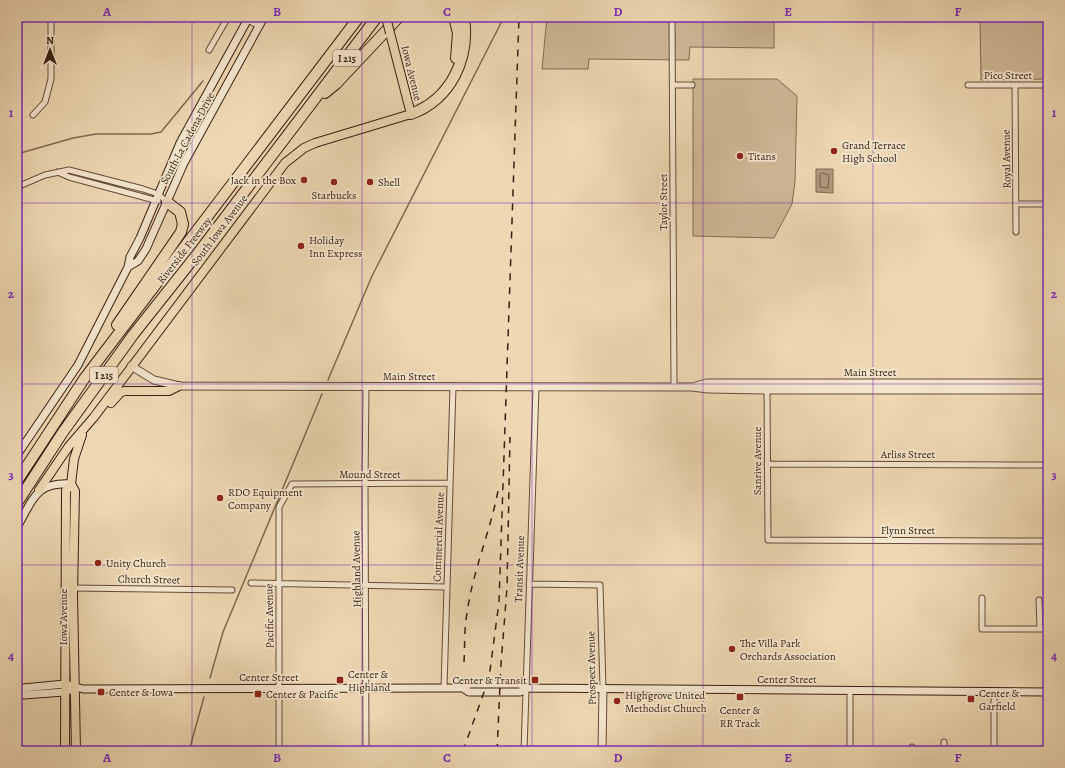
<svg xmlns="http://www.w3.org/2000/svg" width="1065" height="768" font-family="Alegreya,serif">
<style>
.green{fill:#cfb897;stroke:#836b54}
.water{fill:#b0997c;stroke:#806851}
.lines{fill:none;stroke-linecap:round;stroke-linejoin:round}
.shore{stroke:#745c46;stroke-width:1}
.stream{stroke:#806851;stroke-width:1.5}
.minor-casing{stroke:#654c3a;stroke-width:7}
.tertiary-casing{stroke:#654c3a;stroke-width:9}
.secondary-casing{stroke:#371e11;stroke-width:9}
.primary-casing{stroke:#371e11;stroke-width:10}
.motorway-casing{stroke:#371e11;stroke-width:12}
.minor{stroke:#f4e6ce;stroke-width:5}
.tertiary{stroke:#f4e6ce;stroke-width:7}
.secondary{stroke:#f4e6ce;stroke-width:7}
.primary{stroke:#eed8b3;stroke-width:8}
.motorway{stroke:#eed8b3;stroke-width:10}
.rail{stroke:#371e11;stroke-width:1.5;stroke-dasharray:7 7;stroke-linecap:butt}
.primary-bridge-casing{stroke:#371e11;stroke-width:10;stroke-linecap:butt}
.primary-bridge{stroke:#eed8b3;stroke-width:8}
.grid{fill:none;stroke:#7b2cbf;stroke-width:1;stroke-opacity:0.55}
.poi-dot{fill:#8f2418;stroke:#f4e6ce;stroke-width:1.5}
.labels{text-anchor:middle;stroke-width:3.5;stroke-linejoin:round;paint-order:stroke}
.shield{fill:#f4e6ce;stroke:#705a4a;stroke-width:1}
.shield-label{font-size:10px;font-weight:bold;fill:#371e11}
.street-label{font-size:11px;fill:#371e11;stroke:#f4e6ce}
.poi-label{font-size:11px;fill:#371e11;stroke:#f4e6ce;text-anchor:start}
.neatline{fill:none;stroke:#7b2cbf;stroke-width:1.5}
.grid-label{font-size:13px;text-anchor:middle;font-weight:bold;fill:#7b2cbf}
</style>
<rect width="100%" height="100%" fill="#eed8b3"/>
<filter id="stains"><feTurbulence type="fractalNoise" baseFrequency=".005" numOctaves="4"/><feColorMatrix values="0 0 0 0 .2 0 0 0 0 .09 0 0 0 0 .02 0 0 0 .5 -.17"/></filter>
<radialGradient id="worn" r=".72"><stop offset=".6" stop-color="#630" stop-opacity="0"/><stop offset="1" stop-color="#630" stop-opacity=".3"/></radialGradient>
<path class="green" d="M547,17H774V48L690,47L689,60L589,59L588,69H542Z
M980,17H1048V79L981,80Z
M693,79H777L797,96L795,182L792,204L774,238L693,236Z"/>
<path class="water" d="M816,169H833V193L816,192Z"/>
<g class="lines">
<path class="shore" d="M822,173L829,175L828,188L820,187V175Z"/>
<path class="stream" d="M17,154L73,138L96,134H151L161,132L203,81
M328,380L372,276L504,17
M210,678L223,632L322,394
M189,751L204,697"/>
<defs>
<path id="minor" d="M242,17L259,26
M672,17L674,387
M209,50L228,17
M673,85H692
M968,85H1048
M1015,85L1016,232
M33,115L45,102L51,79V17
M58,172L69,177L158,201
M17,187L45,175L69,170L143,189L158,194L167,202
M1016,204H1048
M767,388L768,540L1048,541
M767,464L1048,465
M251,583L446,587
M529,584L600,585L603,688
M71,588L232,590
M982,598V629H1048
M1039,600L1040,629
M444,688L453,387
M279,751V507L292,484L449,483
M366,751L365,484L366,387
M524,751L536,387
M850,751V690
M912,751V747
M944,751V742
M994,751V691"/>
<path id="tertiary" d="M131,366L154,380L179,386L692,387L708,389L767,390H1048
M696,386L707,383H1048
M602,751L603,688"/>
<path id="secondary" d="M128,267L138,261L146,249L184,163L264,17
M17,455L78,365L128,267L130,257L140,238L180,143L249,17
M17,527C33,500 35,482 71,484
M463,688L469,684H520L526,688L1048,692
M17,692L23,688L65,684L83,689L444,688H463L469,692H520L526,688
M17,693L24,695L64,692L70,690"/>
<path id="primary" d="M111,403L121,392L125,391H169L179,386
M71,484L75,491L73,595L76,751
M39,490L69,446L94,417L285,163L304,148L315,143L411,114L390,33
M65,751L66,490L71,484L74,459L82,435"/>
<path id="motorway" d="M454,17L458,33L456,58
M325,93L336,84L399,17
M411,114C451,99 470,59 464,17
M117,325L181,232L183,224L180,212L167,202
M17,481L84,379L359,17
M17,503L63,432L133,335L198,253L377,17"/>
</defs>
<use href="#minor" class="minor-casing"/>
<use href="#tertiary" class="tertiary-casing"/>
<use href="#secondary" class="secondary-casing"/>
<use href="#primary" class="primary-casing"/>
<use href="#motorway" class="motorway-casing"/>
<use href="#minor" class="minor"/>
<use href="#tertiary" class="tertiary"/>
<use href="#secondary" class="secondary"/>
<use href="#primary" class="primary"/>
<use href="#motorway" class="motorway"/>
<path class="rail" d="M464,662C465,646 464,629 467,613C473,569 492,528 499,485
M463,751L489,678L499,602L519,17
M497,751L501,664L507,588L510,437"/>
<defs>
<path id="primary-bridge" d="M386,17L390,33"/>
</defs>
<use href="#primary-bridge" class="primary-bridge-casing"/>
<use href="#primary-bridge" class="primary-bridge"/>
</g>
<path class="grid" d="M192,17V751M362,17V751M532,17V751M703,17V751M873,17V751M17,203H1048M17,384H1048M17,565H1048"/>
<g class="poi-dot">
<circle cx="834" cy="151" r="4"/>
<circle cx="740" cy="156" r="4"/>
<circle cx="304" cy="180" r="4"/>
<circle cx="334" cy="182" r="4"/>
<circle cx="370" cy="182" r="4"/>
<circle cx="301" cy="246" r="4"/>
<circle cx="220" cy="498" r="4"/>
<circle cx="98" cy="563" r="4"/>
<circle cx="732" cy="649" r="4"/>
<rect x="336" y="676" width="8" height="8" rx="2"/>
<rect x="531" y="676" width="8" height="8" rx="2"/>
<rect x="97" y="688" width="8" height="8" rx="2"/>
<rect x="254" y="690" width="8" height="8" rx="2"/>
<rect x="736" y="693" width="8" height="8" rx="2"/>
<rect x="967" y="695" width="8" height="8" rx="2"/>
<circle cx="617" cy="701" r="4"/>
</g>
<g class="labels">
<g class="shield">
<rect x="333" y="50" width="28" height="16" rx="3"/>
<rect x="90" y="367" width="28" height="16" rx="3"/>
</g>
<g class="shield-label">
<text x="347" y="62">I 215</text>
<text x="104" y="379">I 215</text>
</g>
<g class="street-label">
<text transform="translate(412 73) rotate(76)" y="4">Iowa Avenue</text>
<text x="1008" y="79">Pico Street</text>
<text transform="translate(187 138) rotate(-62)" y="4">South La Cadena Drive</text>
<text transform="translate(1006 159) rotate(-91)" y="4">Royal Avenue</text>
<text transform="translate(663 202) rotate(-90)" y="4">Taylor Street</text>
<text transform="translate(219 230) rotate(-53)" y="4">South Iowa Avenue</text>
<text transform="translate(184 250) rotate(-52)" y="4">Riverside Freeway</text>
<text x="870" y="376">Main Street</text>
<text x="409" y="380">Main Street</text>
<text x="908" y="458">Arliss Street</text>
<text transform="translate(757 461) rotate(-90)" y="4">Sanrive Avenue</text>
<text x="370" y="478">Mound Street</text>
<text x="908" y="534">Flynn Street</text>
<text transform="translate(438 537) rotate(-88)" y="4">Commercial Avenue</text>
<text transform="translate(356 569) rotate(-91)" y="4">Highland Avenue</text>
<text transform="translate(519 569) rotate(-88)" y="4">Transit Avenue</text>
<text transform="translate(149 579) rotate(1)" y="4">Church Street</text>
<text transform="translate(269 616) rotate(-91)" y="4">Pacific Avenue</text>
<text transform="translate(63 617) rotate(-90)" y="4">Iowa Avenue</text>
<text transform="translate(591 668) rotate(-91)" y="4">Prospect Avenue</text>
<text x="269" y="681">Center Street</text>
<text x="787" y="683">Center Street</text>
</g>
<g class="poi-label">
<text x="842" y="149">Grand Terrace<tspan x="842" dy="13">High School</tspan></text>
<text x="748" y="160">Titans</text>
<text x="296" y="184" text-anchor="end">Jack in the Box</text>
<text x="378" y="186">Shell</text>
<text x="334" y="199" text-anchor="middle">Starbucks</text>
<text x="309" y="244">Holiday<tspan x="309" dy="13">Inn Express</tspan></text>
<text x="228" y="496">RDO Equipment<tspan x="228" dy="13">Company</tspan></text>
<text x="106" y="567">Unity Church</text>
<text x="740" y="647">The Villa Park<tspan x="740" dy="13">Orchards Association</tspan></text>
<text x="348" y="678">Center &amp;<tspan x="348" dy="13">Highland</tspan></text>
<text x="527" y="684" text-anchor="end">Center &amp; Transit</text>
<text x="109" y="696">Center &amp; Iowa</text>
<text x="979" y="697">Center &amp;<tspan x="979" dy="13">Garfield</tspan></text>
<text x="266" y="698">Center &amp; Pacific</text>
<text x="625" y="699">Highgrove United<tspan x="625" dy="13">Methodist Church</tspan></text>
<text x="740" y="714" text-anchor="middle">Center &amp;<tspan x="740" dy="13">RR Track</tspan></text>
</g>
</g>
<rect width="1065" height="768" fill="none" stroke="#eed8b3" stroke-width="44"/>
<g transform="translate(50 50)" stroke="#f4e6ce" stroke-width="3" paint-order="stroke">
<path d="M0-3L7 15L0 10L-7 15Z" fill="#371e11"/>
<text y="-6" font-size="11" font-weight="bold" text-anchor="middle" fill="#371e11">N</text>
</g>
<rect x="22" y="22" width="1021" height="724" class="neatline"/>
<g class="grid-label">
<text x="107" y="16">A</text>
<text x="277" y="16">B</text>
<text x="447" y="16">C</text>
<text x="618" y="16">D</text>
<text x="788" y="16">E</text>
<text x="958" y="16">F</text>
<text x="11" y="117">1</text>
<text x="1054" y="117">1</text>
<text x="11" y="298">2</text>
<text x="1054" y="298">2</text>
<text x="11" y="479">3</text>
<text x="1054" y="479">3</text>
<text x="11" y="660">4</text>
<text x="1054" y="660">4</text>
<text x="107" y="762">A</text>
<text x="277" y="762">B</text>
<text x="447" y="762">C</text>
<text x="618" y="762">D</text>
<text x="788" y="762">E</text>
<text x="958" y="762">F</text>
</g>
<rect width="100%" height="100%" filter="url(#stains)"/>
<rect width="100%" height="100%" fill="url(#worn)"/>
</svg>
